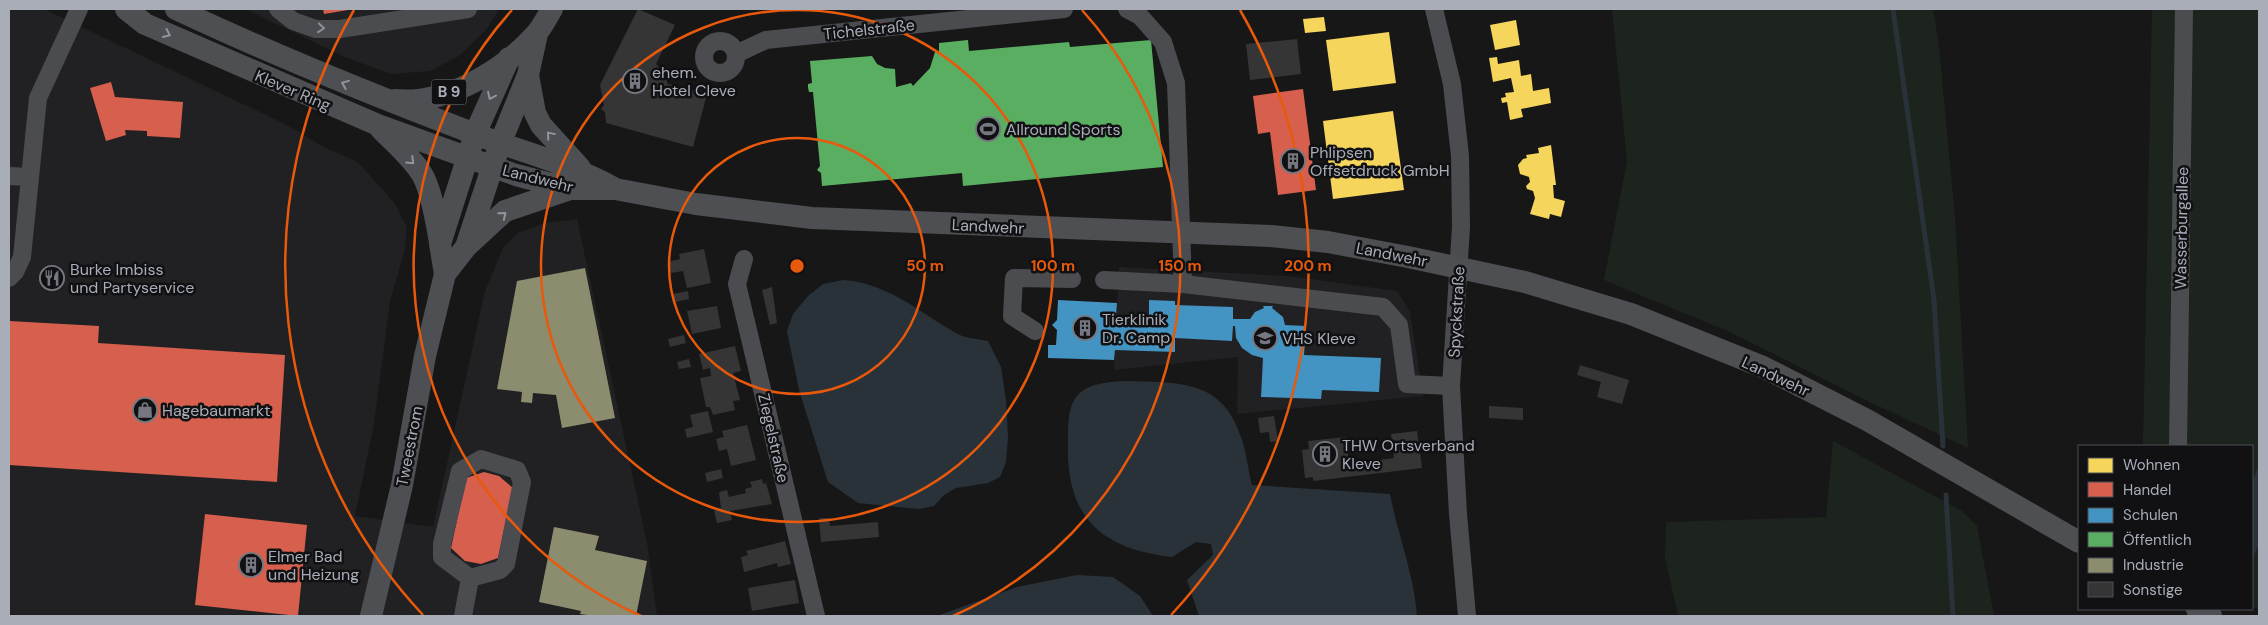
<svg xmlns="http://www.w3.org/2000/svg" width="2268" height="625" font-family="'DM Sans',sans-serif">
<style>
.built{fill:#212123}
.green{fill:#1d241e}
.water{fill:#2a3239}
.homes{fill:#f6d55c}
.shops{fill:#d6604d}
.schools{fill:#4393c3}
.public{fill:#5aae61}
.industry{fill:#8c8c6e}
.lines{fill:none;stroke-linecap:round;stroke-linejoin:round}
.stream{stroke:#2a3239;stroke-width:5}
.building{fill:#353536}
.minor{stroke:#4b4c50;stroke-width:18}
.major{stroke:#4d4f52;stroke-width:22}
.oneway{stroke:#8c9099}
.oneway2{stroke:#91969e}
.ring{fill:none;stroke:#e8590c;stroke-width:2.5}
.labels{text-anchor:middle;stroke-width:5;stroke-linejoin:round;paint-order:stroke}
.shield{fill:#111113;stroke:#7b7e86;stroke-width:1}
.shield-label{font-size:15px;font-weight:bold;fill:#a8adb8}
.street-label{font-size:16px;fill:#a8adb8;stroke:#111113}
.poi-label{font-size:16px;fill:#a8adb8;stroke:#111113;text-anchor:start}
.centre{fill:#e8590c;stroke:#111113;stroke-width:2.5}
.ring-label{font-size:15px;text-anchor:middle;font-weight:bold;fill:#e8590c;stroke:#111113;stroke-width:5;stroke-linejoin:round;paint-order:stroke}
</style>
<rect width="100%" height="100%" fill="#171717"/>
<path class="built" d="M9,9H44L285,124L322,146L358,162L395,204L407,227L405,249L390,301L374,424L355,516L433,527L485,291L503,248L518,233L544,223L577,219L647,543L657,616H9Z
M245,9H499L486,30L459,56L430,71L391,74L345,57Z
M1119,267L1288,276L1397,291L1410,312L1423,396L1237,414L1238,357L1114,370Z"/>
<path class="green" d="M1612,9H1933L1939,46L1955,218L1968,448L1874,404L1732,333L1604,280L1627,161Z
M2152,9H2259V610L2252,606V446H2143Z
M1833,441L1962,511L1977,526L1994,616H1678L1665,557L1666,522L1826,517Z"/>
<path class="water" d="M843,280C887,283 918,311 954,332C963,338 977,339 988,341L1001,367L1006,400L1008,437L1006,462L1000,477L988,483L956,488L944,495L934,506L919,509L858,503L828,482L799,390L787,331L793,314L808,296L823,284Z
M1127,381C1181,383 1223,379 1242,440C1247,455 1248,471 1252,485L1390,494C1398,536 1414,574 1417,616H1199L1187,580L1213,555L1211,544L1196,542L1172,557C1101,549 1066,517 1068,444C1068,430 1067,407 1077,396C1089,382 1111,382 1127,381Z
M2259,466V544L2252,559V481Z
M1077,575L1113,577L1140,596L1153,616H937L1017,587Z"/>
<path class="homes" d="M1324,17L1326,31L1305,33L1303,19Z
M1516,20L1520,45L1495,50L1490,25Z
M1389,32L1396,83L1333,91L1326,40Z
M1497,57L1498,64L1519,60L1521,76L1531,74L1533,91L1549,88L1551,103L1521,109L1523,117L1510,120L1507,102L1502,103L1501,98L1506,97L1505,93L1514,92L1511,78L1493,82L1489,58Z
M1393,111L1404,190L1333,199L1323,121Z
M1551,145L1556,185H1553L1554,198L1565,201L1561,217L1550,214L1549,219L1530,214L1535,198L1533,191L1527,189L1526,186L1530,182L1529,177L1520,174L1518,165L1523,159L1527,158L1526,155L1539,153L1538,148Z"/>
<path class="shops" d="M323,9H348V10L324,14Z
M111,82L115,97L183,102L180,138L147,136V131L125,130L126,135L106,141L90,88Z
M1303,89L1316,190L1278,195L1270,132L1258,134L1253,96Z
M9,321L99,326L98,343L285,355L277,482L9,465Z
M484,472L499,476L513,488L498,558L481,564L465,561L451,548L466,478Z
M205,514L307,525L298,616L195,605Z"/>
<path class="schools" d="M1058,300L1117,303L1116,316L1149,317V300L1175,301V305L1233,307V319H1250L1255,312L1264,308L1263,306H1273L1272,308L1283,317L1285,325L1306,326L1304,355L1381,358L1379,392L1322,390L1321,399L1261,397L1263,358L1252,355L1242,348L1236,338L1235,326H1233L1232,341L1175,338V352L1115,350L1114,360L1048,358V345H1056L1057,330L1052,325L1057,320Z"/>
<path class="public" d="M968,40L969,51L1069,42L1070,47L1151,40L1163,167L963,186L962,173L822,186L821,173L817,170L820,166L813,92H809L808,88V84L812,83L810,61L872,56L877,64L885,68L895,69L896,87L911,83L913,86L930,68L935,52H939V43Z"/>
<path class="industry" d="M585,268L615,418L562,428L556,395L533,393L532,403L521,402L522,392L497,389L517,281Z
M554,527L599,536L595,550L647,561L636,616H586L587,615L580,614L581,611L539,602Z"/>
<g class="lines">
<path class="stream" d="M1893,9L1934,300L1943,446
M1946,495L1953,616"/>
</g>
<path class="building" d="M638,9L675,25L656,64L663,72L668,84L707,94L693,147L606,123L605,112L601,109L604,105L600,85Z
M1297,39L1301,74L1250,80L1246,44Z
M704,249L711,283L687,288L683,271L671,273L668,262L680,259L679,254Z
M772,287L777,323L770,325L762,290Z
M688,291L689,299L675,302L673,294Z
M717,306L721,328L692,334L687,311Z
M684,335L686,343L670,347L668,339Z
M735,346L741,371L733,373L740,400L733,401L735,410L713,415L710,407H706L700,378L711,376L710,368L703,370L699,354Z
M689,359L691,367L679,369L677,362Z
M1580,365L1629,380L1622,404L1597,397L1601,382L1577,375Z
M1489,406L1523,408V420L1489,418Z
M708,411L713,432L687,438L685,429L693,427L690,415Z
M1274,416L1278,441L1270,442L1269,432L1260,433L1258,418Z
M747,425L756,460L731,466L727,449L719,451L716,439L724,437L722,431Z
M1417,431L1422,468L1313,481V477L1305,478L1302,450L1309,449L1308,441L1346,437L1349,464L1394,458L1391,434Z
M721,469L723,478L707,482L705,473Z
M762,479L763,484L766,483L772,504L730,511L732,520L717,523L714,510L721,508L719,492L727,490L729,497L746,493L745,489L752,487L750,482Z
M819,518H829L830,526L878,522L879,537L821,542Z
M785,541L791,564L778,567L777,563L744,572L741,557L748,555L746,551Z
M795,580L799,603L752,611L748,588Z"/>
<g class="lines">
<path class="minor" d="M278,9L293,21L316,29H340L468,9
M1127,9L1140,16L1163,42L1176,83L1183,284
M1434,9L1452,84L1460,156L1461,227L1451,386L1458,514L1467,616
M704 57a16 16 0 1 1 32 0a16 16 0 1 1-32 0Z
M736,54L766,40L1064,9
M9,176L30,177
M744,259L737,284L816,616
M9,278L15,272L22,257L38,98L79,9
M1104,280L1183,284L1383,307L1399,325L1407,384L1451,386
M1035,331L1012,316L1014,278L1072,279
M2178,446L2184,9
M481,459L517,470L522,482L506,564L500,570L470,578L442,557V544L460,471Z
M463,616L470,578"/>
<path class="major" d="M126,9L145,24L378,125L516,175L570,189H615L696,204L812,218L1271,236L1328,242L1408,257L1525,282L1631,314L1763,367L1867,420L2079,542
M176,9C272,54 370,94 470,132C518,151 569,163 614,188
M528,75L535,113L541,125L580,168
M394,100C445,105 502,72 535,35C542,28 547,17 552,9
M380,128C393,142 416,161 424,178C433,197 436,221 440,242
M466,247L505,211L570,189
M445,274L466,247L500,144L528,75L537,34
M2197,609L2211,616
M371,616L402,485L425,356L445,274L440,244L475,134L509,58"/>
</g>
<defs><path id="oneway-chevron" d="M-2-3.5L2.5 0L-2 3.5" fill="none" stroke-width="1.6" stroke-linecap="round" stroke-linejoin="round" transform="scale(1.25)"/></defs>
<use class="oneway" href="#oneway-chevron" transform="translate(321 28) rotate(5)"/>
<g class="oneway2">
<use href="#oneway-chevron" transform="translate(167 34) rotate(25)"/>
<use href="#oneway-chevron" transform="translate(345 84) rotate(-158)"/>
<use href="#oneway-chevron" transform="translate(491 96) rotate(115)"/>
<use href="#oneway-chevron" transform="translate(550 135) rotate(-130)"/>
<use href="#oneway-chevron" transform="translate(411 161) rotate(44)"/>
<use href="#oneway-chevron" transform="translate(503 215) rotate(-39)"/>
</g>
<g class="ring">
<circle cx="797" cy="266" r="128"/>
<circle cx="797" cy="266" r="256"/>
<path d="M641 616A383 383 0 0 1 512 10M1082 10A383 383 0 0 1 953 616"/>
<path d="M423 615A511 511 0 0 1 354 10M1240 10A511 511 0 0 1 1171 615"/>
</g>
<defs>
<symbol id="building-ring" viewBox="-11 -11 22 22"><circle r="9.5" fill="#111113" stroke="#757880" stroke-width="1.5"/><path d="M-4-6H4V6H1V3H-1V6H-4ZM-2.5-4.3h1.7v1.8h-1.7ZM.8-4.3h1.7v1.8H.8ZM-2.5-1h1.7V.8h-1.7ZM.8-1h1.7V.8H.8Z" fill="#757880"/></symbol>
<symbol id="stadium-ring" viewBox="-11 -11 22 22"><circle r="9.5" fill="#111113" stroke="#757880" stroke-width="1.5"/><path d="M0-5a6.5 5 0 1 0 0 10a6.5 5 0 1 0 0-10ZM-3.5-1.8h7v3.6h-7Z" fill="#757880"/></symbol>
<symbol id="restaurant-ring" viewBox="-11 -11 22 22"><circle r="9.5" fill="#111113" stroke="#757880" stroke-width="1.5"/><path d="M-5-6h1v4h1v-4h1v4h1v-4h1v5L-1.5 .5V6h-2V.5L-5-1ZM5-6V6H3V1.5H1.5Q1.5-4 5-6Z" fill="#757880"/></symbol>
<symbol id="university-ring" viewBox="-11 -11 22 22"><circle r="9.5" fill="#111113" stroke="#757880" stroke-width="1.5"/><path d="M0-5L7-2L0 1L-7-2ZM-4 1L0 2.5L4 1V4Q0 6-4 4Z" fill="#757880"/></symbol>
<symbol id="shop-ring" viewBox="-11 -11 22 22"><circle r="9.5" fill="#111113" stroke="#757880" stroke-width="1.5"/><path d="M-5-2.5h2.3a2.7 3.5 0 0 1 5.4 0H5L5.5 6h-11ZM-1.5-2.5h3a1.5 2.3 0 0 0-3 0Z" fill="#757880"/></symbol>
</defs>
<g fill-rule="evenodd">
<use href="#building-ring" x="621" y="67" width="28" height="28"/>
<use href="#stadium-ring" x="974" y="115" width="28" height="28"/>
<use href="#building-ring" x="1279" y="147" width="28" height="28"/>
<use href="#restaurant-ring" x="38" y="264" width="28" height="28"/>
<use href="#building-ring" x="1071" y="314" width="28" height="28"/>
<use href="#university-ring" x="1251" y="324" width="28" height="28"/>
<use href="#shop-ring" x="131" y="396" width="28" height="28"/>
<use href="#building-ring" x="1311" y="440" width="28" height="28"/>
<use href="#building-ring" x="237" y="551" width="28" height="28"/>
</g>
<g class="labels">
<rect class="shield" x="431.5" y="79.5" width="35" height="25" rx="4"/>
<g class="shield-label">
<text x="449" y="97">B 9</text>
</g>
<g class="street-label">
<text transform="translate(869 29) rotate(-6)" y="6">Tichelstraße</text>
<text transform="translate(293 90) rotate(23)" y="6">Klever Ring</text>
<text transform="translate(538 178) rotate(14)" y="6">Landwehr</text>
<text transform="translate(988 226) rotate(3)" y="6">Landwehr</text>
<text transform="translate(2181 228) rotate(-89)" y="6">Wasserburgallee</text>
<text transform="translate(1392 254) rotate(11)" y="6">Landwehr</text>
<text transform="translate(1456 312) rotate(-87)" y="6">Spyckstraße</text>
<text transform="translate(1776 376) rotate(25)" y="6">Landwehr</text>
<text transform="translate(774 438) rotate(77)" y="6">Ziegelstraße</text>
<text transform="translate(409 446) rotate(-79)" y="6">Tweestrom</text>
</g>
<g class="poi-label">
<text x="652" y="78">ehem.<tspan x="652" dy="18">Hotel Cleve</tspan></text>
<text x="1006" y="135">Allround Sports</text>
<text x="1310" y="158">Phlipsen<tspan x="1310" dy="18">Offsetdruck GmbH</tspan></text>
<text x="70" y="275">Burke Imbiss<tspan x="70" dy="18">und Partyservice</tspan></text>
<text x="1102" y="325">Tierklinik<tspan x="1102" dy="18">Dr. Camp</tspan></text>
<text x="1282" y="344">VHS Kleve</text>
<text x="162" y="416">Hagebaumarkt</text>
<text x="1342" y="451">THW Ortsverband<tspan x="1342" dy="18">Kleve</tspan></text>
<text x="268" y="562">Elmer Bad<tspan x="268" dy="18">und Heizung</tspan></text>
</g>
</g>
<circle cx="797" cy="266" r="8" class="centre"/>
<g class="ring-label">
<text x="925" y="271">50 m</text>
<text x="1053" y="271">100 m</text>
<text x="1180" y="271">150 m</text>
<text x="1308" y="271">200 m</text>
</g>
<rect width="2268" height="625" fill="none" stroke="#a8adb8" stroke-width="20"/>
<rect x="2078" y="445" width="175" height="165" fill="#111113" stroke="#4d4f55"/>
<rect x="2088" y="458" width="25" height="15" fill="#f6d55c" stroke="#4d4f55"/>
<text x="2123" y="470" font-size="15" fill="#a8adb8">Wohnen</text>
<rect x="2088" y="482" width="25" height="15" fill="#d6604d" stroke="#4d4f55"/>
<text x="2123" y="495" font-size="15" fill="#a8adb8">Handel</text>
<rect x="2088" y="508" width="25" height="15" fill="#4393c3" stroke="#4d4f55"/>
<text x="2123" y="520" font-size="15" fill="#a8adb8">Schulen</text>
<rect x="2088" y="532" width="25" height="15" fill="#5aae61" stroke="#4d4f55"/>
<text x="2123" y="545" font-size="15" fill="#a8adb8">Öffentlich</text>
<rect x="2088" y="558" width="25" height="15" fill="#8c8c6e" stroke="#4d4f55"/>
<text x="2123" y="570" font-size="15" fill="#a8adb8">Industrie</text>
<rect x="2088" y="582" width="25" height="15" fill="#353536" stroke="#4d4f55"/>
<text x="2123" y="595" font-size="15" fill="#a8adb8">Sonstige</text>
</svg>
